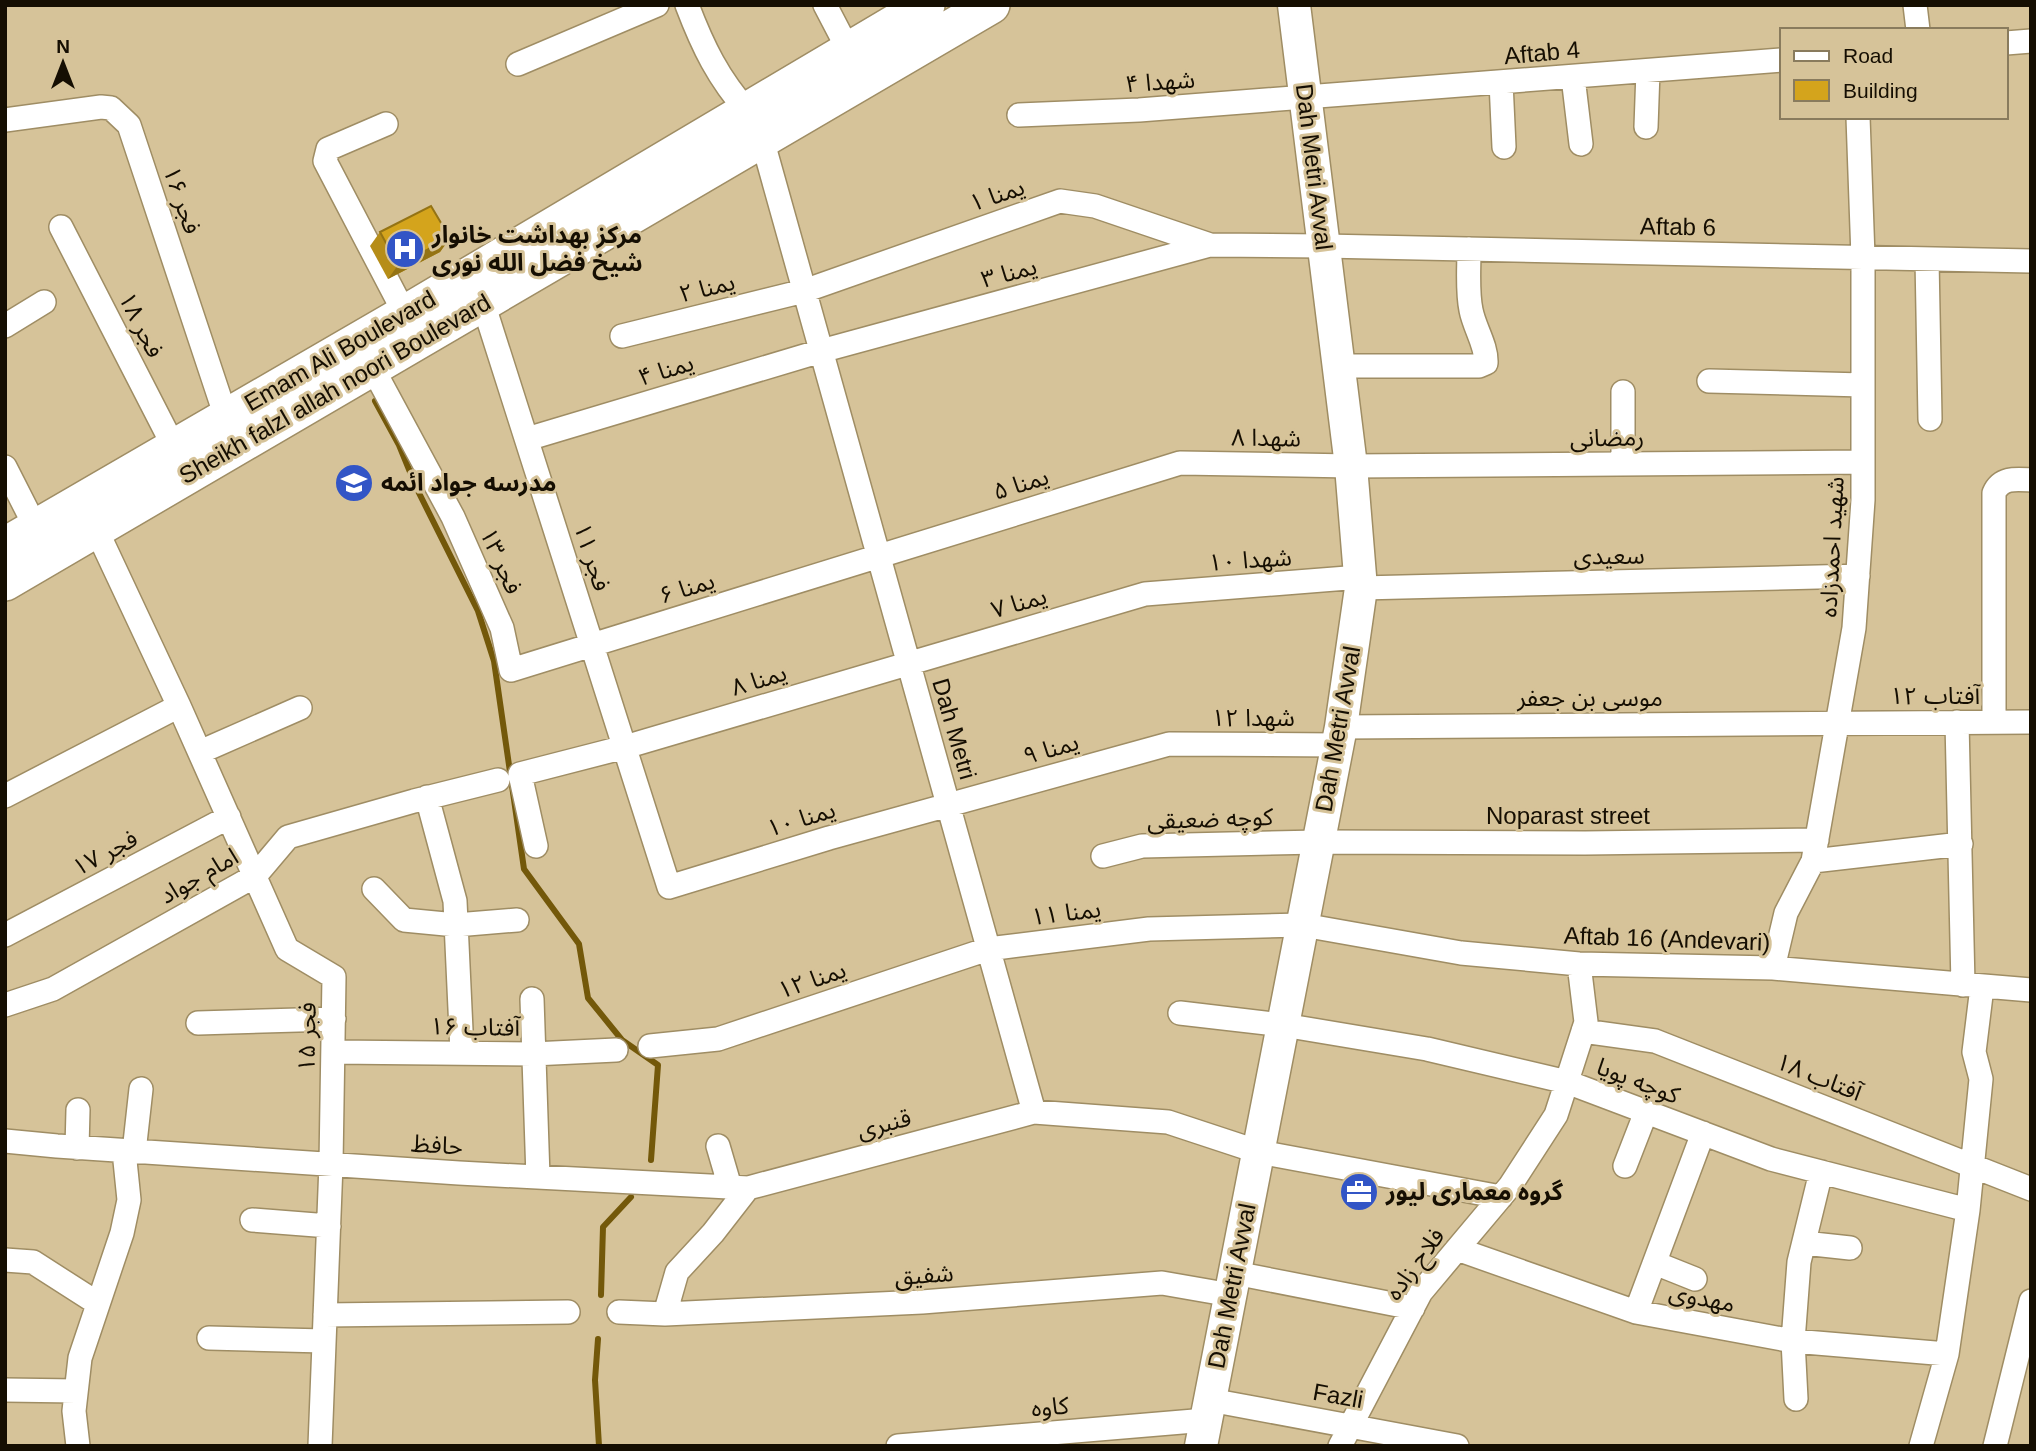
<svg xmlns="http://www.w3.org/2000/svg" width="2036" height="1451" font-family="Helvetica,'Noto Sans Arabic',sans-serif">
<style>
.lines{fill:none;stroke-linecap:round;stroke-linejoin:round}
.stream{stroke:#73580a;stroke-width:6}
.minor-casing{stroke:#9f8d64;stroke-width:26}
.secondary-casing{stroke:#9f8d64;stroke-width:35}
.primary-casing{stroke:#9f8d64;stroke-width:40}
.minor{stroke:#fff;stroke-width:23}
.secondary{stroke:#fff;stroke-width:32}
.primary{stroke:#fff;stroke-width:37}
.wall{fill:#b68d18}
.shaded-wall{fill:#947314}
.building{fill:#d4a41c;stroke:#947314;stroke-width:2}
.labels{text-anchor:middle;stroke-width:6;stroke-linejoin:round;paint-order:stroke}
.street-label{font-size:24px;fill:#150e02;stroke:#d6c399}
.poi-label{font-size:24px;font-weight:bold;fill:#150e02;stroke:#d6c399;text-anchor:start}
</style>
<rect width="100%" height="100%" fill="#d6c399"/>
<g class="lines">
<path class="stream" d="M375,401L399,445L417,489L478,611L494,661L524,869L579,944L588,998L622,1040L658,1065L651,1160
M601,1295L603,1227L631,1197
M598,1339L595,1380L599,1446"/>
<defs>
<path id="minor" d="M687,5C703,47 718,78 748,112
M825,5L849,51
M1915,5L1918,30
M2006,43L2031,41
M518,64L657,5
M1573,77L1581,144
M1501,82L1504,147
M1019,115L1139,110L1782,60
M5,120L101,107L111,108L129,125L226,417
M386,124L328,149L325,161L405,314
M1646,127L1648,71
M762,139L1034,1112
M61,227L174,447
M1927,259L1930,419
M483,303L669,887L829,838L1169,744L1338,745
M5,326L44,302
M622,336L804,291L1060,201L1095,206L1210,245
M1339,366H1479L1486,363C1487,346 1474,327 1471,310C1467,291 1469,269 1469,249
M372,367L453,517L502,628L511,670L1180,463L1351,466L1863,462
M1709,381L1863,385
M1623,392V464
M527,439L821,351L1210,245L1324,246L2031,261
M5,467L36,528
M96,529L179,706L287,949L334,977L331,1164L320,1446
M1361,588L1858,576
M1957,722L1963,985
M1994,722V493C2001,477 2016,479 2031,480
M1341,727L2031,722
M200,752L300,708
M5,796L179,706
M427,797L455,901L462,1052
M536,846L520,774L625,747L1145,594L1360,577
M1103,856L1142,846L1319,842L1585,843L1817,840
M1813,861L1961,844
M374,889L404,920L456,925L517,920
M5,935L229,817
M1773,968L1786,913L1813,861L1854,628L1863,500V257L1858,117
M532,999L538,1177
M5,1005L53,989L255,876L288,837L414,801L498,780
M1180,1013L1283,1025L1427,1049L1567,1082L1771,1159L1968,1210
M198,1023L334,1019
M1583,1031L1655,1041L2031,1189
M650,1046L718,1039L988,949L1149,929L1303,925L1461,953L1579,964L1773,968L2031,990
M333,1052L533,1054L616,1050
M5,1141L57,1146L459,1173L748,1188L1034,1112L1168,1122L1259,1152L1501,1197
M718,1146L730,1187
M77,1148L78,1110
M134,1152L141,1089
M1625,1166L1646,1112
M252,1220L329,1226
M1804,1243L1850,1248
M1457,1249L1636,1312L1793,1341L1947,1354
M5,1260L33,1262L97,1303
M1655,1263L1695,1279
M1235,1273L1413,1308
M619,1312L665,1314L922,1302L1162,1283L1231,1295
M1636,1312L1703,1133
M665,1314L677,1272L713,1233L748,1188
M325,1315L568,1312
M209,1338L324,1341
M5,1390L76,1391
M1796,1399L1793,1341L1799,1262L1821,1172
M1210,1400L1457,1446
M78,1446L74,1411L80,1358L122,1233L129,1200L124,1151
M898,1446L1206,1420
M1340,1446L1421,1292L1510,1186L1556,1115L1586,1022L1579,964
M1921,1446L1947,1354L1968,1210L1981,1079L1974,1052L1982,987
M1995,1446L2031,1301"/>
<path id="secondary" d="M1201,1446L1341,727L1361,588L1351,466L1294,5"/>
<path id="primary" d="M5,546L405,314L926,5
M5,582L991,5"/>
</defs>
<use href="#minor" class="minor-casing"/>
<use href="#secondary" class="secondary-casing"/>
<use href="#primary" class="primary-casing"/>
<use href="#minor" class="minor"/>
<use href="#secondary" class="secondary"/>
<use href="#primary" class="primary"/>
</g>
<path class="wall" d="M380,232L450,238L440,252L388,279L370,246Z"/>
<path class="shaded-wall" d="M450,238L440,252L388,279L398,265Z"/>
<path class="building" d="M431,206L450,238L398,265L380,232Z"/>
<defs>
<symbol id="hospital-disc" viewBox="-11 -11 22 22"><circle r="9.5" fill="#3255c6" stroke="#d6c399"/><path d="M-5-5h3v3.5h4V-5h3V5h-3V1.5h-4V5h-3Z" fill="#fff"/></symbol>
<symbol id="school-disc" viewBox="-11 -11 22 22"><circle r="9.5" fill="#3255c6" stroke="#d6c399"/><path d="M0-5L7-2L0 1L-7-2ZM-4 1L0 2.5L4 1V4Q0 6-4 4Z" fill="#fff"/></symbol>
<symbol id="office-disc" viewBox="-11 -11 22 22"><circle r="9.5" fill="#3255c6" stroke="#d6c399"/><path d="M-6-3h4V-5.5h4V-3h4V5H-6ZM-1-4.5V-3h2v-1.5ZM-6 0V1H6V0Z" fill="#fff"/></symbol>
</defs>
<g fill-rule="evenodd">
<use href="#hospital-disc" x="383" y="227" width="44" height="44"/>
<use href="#school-disc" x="332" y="461" width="44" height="44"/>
<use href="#office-disc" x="1337" y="1170" width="44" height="44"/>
</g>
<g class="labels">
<g class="street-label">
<text transform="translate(1542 53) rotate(-5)" y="8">Aftab 4</text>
<text transform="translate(1160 82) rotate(-4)" y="8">شهدا ۴</text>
<text transform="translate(1314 167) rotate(83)" y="8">Dah Metri Avval</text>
<text transform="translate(997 195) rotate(-19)" y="8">یمنا ۱</text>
<text transform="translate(182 200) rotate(71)" y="8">فجر ۱۶</text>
<text transform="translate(1678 227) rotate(1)" y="8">Aftab 6</text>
<text transform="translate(1009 273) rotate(-15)" y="8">یمنا ۳</text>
<text transform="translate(707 288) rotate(-14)" y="8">یمنا ۲</text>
<text transform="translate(141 325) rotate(63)" y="8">فجر ۱۸</text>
<text transform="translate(340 351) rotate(-30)" y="8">Emam Ali Boulevard</text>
<text transform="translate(666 370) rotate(-17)" y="8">یمنا ۴</text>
<text transform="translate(335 389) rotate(-30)" y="8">Sheikh falzl allah noori Boulevard</text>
<text transform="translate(1266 438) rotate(1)" y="8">شهدا ۸</text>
<text transform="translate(1607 438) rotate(-1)" y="8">رمضانی</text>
<text transform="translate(1021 484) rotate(-17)" y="8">یمنا ۵</text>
<text transform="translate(1832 547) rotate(-87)" y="8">شهید احمدزاده</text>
<text transform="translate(1609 556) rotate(-1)" y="8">سعیدی</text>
<text transform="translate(592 557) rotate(72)" y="8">فجر ۱۱</text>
<text transform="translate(1250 560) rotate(-4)" y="8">شهدا ۱۰</text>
<text transform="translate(501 561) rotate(66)" y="8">فجر ۱۳</text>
<text transform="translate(687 588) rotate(-17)" y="8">یمنا ۶</text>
<text transform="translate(1019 603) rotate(-16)" y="8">یمنا ۷</text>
<text transform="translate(759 680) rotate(-17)" y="8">یمنا ۸</text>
<text x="1935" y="704">آفتاب ۱۲</text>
<text x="1590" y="706">موسی بن جعفر</text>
<text x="1253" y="726">شهدا ۱۲</text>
<text transform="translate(954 729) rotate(74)" y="8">Dah Metri</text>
<text transform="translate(1338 729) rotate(-80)" y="8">Dah Metri Avval</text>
<text transform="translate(1051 749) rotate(-16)" y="8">یمنا ۹</text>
<text x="1568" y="824">Noparast street</text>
<text transform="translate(801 819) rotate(-17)" y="8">یمنا ۱۰</text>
<text transform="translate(1210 819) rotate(-2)" y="8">کوچه ضعیقی</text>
<text transform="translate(105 853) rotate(-28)" y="8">فجر ۱۷</text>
<text transform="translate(199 876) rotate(-30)" y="8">امام جواد</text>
<text transform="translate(1066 913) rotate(-7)" y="8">یمنا ۱۱</text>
<text transform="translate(1667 939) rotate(2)" y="8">Aftab 16 (Andevari)</text>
<text transform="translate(812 980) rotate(-19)" y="8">یمنا ۱۲</text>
<text transform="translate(475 1027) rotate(1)" y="8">آفتاب ۱۶</text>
<text transform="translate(307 1037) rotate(-89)" y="8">فجر ۱۵</text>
<text transform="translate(1819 1077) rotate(22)" y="8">آفتاب ۱۸</text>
<text transform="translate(1638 1081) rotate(21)" y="8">کوچه پویا</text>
<text transform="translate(884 1124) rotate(-15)" y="8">قنبری</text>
<text transform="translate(437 1145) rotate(4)" y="8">حافظ</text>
<text transform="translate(1415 1264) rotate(-54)" y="8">فلاح زاده</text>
<text transform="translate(924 1275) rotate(-4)" y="8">شفیق</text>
<text transform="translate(1232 1286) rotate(-79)" y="8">Dah Metri Avval</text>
<text transform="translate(1702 1298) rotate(11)" y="8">مهدوی</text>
<text transform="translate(1338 1396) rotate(10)" y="8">Fazli</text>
<text transform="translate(1050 1407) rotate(-5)" y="8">کاوه</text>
</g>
<g class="poi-label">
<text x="432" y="243">مرکز بهداشت خانوار<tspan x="432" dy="28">شیخ فضل الله نوری</tspan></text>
<text x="381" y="491">مدرسه جواد ائمه</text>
<text x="1386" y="1200">گروه معماری لیور</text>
</g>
</g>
<rect width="2036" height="1451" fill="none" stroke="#150e02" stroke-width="14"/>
<rect x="1780" y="28" width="228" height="91" fill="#d6c399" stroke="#897b5d" stroke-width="2"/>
<rect x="1794" y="51" width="35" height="10" fill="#ffffff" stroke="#897b5d" stroke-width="2"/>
<text x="1843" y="63" font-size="21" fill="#150e02">Road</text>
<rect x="1794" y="80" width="35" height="21" fill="#d4a41c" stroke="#897b5d" stroke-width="2"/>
<text x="1843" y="98" font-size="21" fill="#150e02">Building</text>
<g transform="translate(63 63)" stroke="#d6c399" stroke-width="5" paint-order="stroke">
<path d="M0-5L12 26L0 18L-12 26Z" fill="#150e02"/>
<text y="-10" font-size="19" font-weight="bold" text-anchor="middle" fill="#150e02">N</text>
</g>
</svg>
